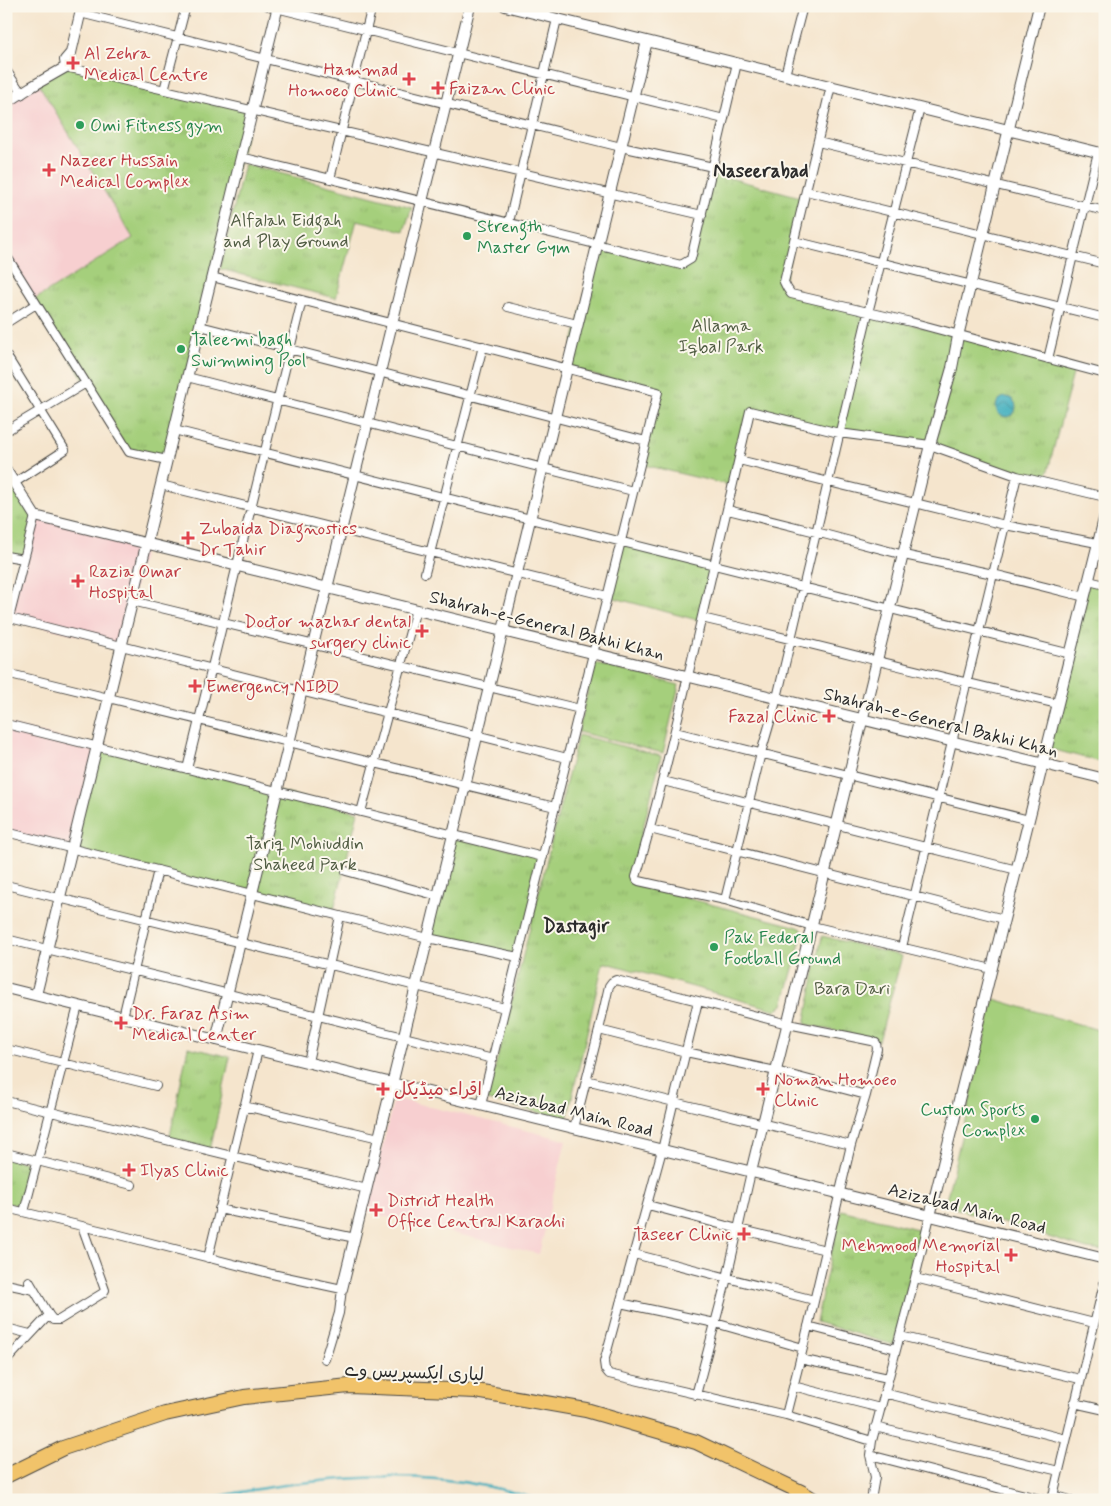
<svg xmlns="http://www.w3.org/2000/svg" width="1111" height="1506" font-family="Mynerve,'Playpen Sans Arabic',sans-serif">
<style>
.built{fill:#f7cfd0}
.grass{fill:url(#grass-tufts);stroke:#687d53}
.garden{fill:#a5cf7b;stroke:#687d53}
.water{fill:url(#water-waves);stroke:#366d74}
.lines{fill:none;stroke-linecap:round;stroke-linejoin:round}
.stream{stroke:#41afbe;stroke-width:2.5}
.minor-casing{stroke:#494743;stroke-width:10}
.tertiary-casing{stroke:#494743;stroke-width:12}
.motorway-casing{stroke:#494743;stroke-width:16}
.minor{stroke:#fff;stroke-width:8}
.tertiary{stroke:#fff;stroke-width:10}
.motorway{stroke:#f1c36a;stroke-width:14}
.health-dot{fill:#e0444e;stroke:#fbf7ec;stroke-width:2}
.leisure-dot{fill:#2e9e5b;stroke:#fbf7ec;stroke-width:2}
.labels{text-anchor:middle;stroke-width:4;stroke-linejoin:round;paint-order:stroke}
.health-label{font-size:18px;fill:#be3a42;stroke:#fbf7ec;text-anchor:start}
.leisure-label{font-size:18px;fill:#27864d;stroke:#fbf7ec;text-anchor:start}
.park-label{font-size:18px;fill:#505c43;stroke:#fbf7ec}
.street-label{font-size:18px;fill:#2b2b2b;stroke:#fbf7ec}
.neighbourhood-label{font-size:19px;font-weight:bold;fill:#2b2b2b;stroke:#fbf7ec}
</style>
<defs>
<pattern id="grass-tufts" width="24" height="20" patternUnits="userSpaceOnUse" patternTransform="scale(1.25)"><rect width="24" height="20" fill="#a5cf7b"/><path d="M3 7l-1-3M5 7V3M7 7l1-3M15 17l-1-3M17 17v-4M19 17l1-3" fill="none" stroke="#8eb26a"/></pattern>
<pattern id="water-waves" width="16" height="10" patternUnits="userSpaceOnUse" patternTransform="scale(1.25)"><rect width="16" height="10" fill="#41afbe"/><path d="M0 5q4-4 8 0t8 0" fill="none" stroke="#378f9b"/></pattern>
</defs>
<rect width="100%" height="100%" fill="#fbf7ec"/>
<filter id="ink" filterUnits="userSpaceOnUse"><feTurbulence type="fractalNoise" baseFrequency=".02" numOctaves="2"/><feDisplacementMap in="SourceGraphic" scale="10" xChannelSelector="R" yChannelSelector="G"/><feConvolveMatrix kernelMatrix="1 2 1 2 8 2 1 2 1" color-interpolation-filters="sRGB"/></filter>
<filter id="wash" filterUnits="userSpaceOnUse"><feTurbulence type="fractalNoise" baseFrequency=".0096" numOctaves="4" result="noise"/><feDisplacementMap in="SourceGraphic" scale="20" xChannelSelector="R" yChannelSelector="G"/><feGaussianBlur stdDeviation="1.12" result="paint"/><feColorMatrix in="noise" values="0 0 0 0 0 0 0 0 0 0 0 0 0 0 0 0 0 1.4 0 .05"/><feComposite in="paint" operator="in"/></filter>
<g filter="url(#wash)">
<rect width="100%" height="100%" fill="#f5e5cd"/>
<path class="built" d="M38,83L133,238L34,300L6,255V103Z
M35,516L146,543L121,646L9,618Z
M6,724L97,747L72,849L6,832Z
M394,1098L566,1140L539,1254L367,1212Z"/>
<path class="grass" d="M66,67L252,110L167,460L129,452L34,300L133,238L38,83Z
M244,164L412,207L404,231L357,220L336,298L220,269Z
M711,173L804,198L784,282L791,294L1075,366L1045,482L930,445L839,433L751,411L733,486L640,464L658,392L567,368L597,244L681,265L688,262Z
M14,483L35,516L24,559L6,556V488Z
M621,542L715,565L701,621L607,596Z
M1089,581L1105,585V763L1047,748Z
M594,664L605,666L679,685L663,753L578,732Z
M578,735L661,756L631,876L633,884L798,927L802,929L803,932L783,1005L776,1010L607,963H603L567,1119L487,1100Z
M277,791L358,812L333,914L252,894Z
M453,835L543,857L518,957L428,938Z
M822,936L902,956L879,1041L805,1024Z
M188,1047L230,1057L210,1151L169,1141Z
M6,1158L31,1164L20,1206L6,1203Z
M841,1210L921,1230L894,1345L816,1322Z"/>
<path class="garden" d="M97,747L277,791L252,894L72,849Z
M994,999L1105,1032V1251L1087,1249L945,1205Z"/>
<path class="water" d="M996 407a10 10 0 1 1 20 0a10 10 0 1 1-20 0Z"/>
<g class="lines">
<path class="stream" d="M206,1500C235,1492 262,1488 292,1484C356,1476 421,1473 485,1486C504,1489 522,1495 540,1500"/>
</g>
</g>
<g filter="url(#ink)">
<g class="lines">
<defs>
<path id="minor" d="M268,6L724,119
M80,13L621,147L713,167
M66,67L702,215
M6,70L22,94
M785,75L803,6
M831,86L784,282L787,288L791,294L911,322L1105,374
M164,90L186,6
M920,108L868,313L777,698L761,753L725,900L812,926L992,969
M818,142L1105,211
M241,157L681,265L691,259L737,63
M330,179L372,6
M806,191L1105,264
M509,222L557,19
M794,241L1105,318
M6,255L129,452L167,460
M212,277L658,392L481,1105
M508,307L577,324
M6,323L36,304
M200,326L646,441
M6,355L65,450L14,483
M1048,359L1098,152
M187,377L633,491
M174,430L1071,654
M6,431L86,383
M739,460L1005,525L1097,543
M161,485L607,596
M728,510L816,532L904,555L993,574L1085,597
M6,556L24,559
M425,573L483,346
M1089,581L1105,585
M132,601L580,709
M6,617L567,758
M702,618C821,646 939,677 1058,704
M6,630L35,516
M6,673L555,807
M6,724L543,857
M675,732L1029,820
M187,769L302,300
M663,781L1017,870
M361,812L416,609
M650,829L1004,919
M6,832L428,938L518,957
M346,871L438,896
M6,885L505,1008
M725,900L639,881L637,880L636,877C656,811 672,743 688,676C709,588 730,500 750,411L839,433L930,445L1017,476L1105,497
M6,939L493,1059
M902,947L1017,476
M698,1001L662,1150L604,1362L605,1369L609,1374L786,1415L872,1441
M123,1017L158,870
M599,1030L686,1052L776,1071L866,1095
M6,1049L156,1086
M308,1062L340,916
M586,1080L674,1102L851,1145
M6,1101L367,1189
M244,1106L379,1138
M574,1128L599,1030L609,986L612,982L616,980L788,1024L872,1041L876,1043L877,1049L866,1095L851,1145L803,1348L786,1415
M6,1153L132,1185
M648,1205L738,1229L826,1250
M6,1208L120,1235L272,1274L342,1289L339,1313L325,1359
M219,1209L355,1238
M24,1212L78,1006
M634,1254L814,1300
M208,1258L258,1050
M915,1278L1094,1323
M6,1284L34,1290
M620,1303L715,1323L803,1348
M49,1315L53,1320H59L103,1293L105,1290L82,1226
M808,1326L896,1349
M6,1328L30,1334
M900,1336L1080,1379
M800,1359L888,1378
M6,1361L49,1315L29,1281
M793,1386L880,1408
M884,1393L1066,1439
M696,1395L727,1278L751,1172
M1074,1403L1105,1410
M875,1427L1059,1471
M870,1455L1044,1500
M1053,1495L1070,1500
M871,1500L875,1477L870,1455L872,1441L915,1278L930,1216
M1052,1500L1105,1279"/>
<path id="tertiary" d="M505,6L1105,154
M6,103L31,87L66,67L65,60L71,53L82,6
M6,470L35,516L1105,779
M6,988L1105,1259
M36,995L278,6
M216,1040L470,6
M751,1172L930,445L952,368L958,336L1039,6
M930,1216L1105,515
M342,1289L647,41"/>
<path id="motorway" d="M6,1476L63,1448L165,1414L244,1397L349,1386L476,1391L586,1410L696,1442L801,1492L814,1500"/>
</defs>
<use href="#minor" class="minor-casing"/>
<use href="#tertiary" class="tertiary-casing"/>
<use href="#motorway" class="motorway-casing"/>
<use href="#minor" class="minor"/>
<use href="#tertiary" class="tertiary"/>
<use href="#motorway" class="motorway"/>
</g>
</g>
<g class="health-dot">
<path d="M70.5 55.5h5v5h5v5h-5v5h-5v-5h-5v-5h5z"/>
<path d="M406.5 71.5h5v5h5v5h-5v5h-5v-5h-5v-5h5z"/>
<path d="M435.5 80.5h5v5h5v5h-5v5h-5v-5h-5v-5h5z"/>
<path d="M46.5 162.5h5v5h5v5h-5v5h-5v-5h-5v-5h5z"/>
<path d="M185.5 530.5h5v5h5v5h-5v5h-5v-5h-5v-5h5z"/>
<path d="M75.5 573.5h5v5h5v5h-5v5h-5v-5h-5v-5h5z"/>
<path d="M419.5 623.5h5v5h5v5h-5v5h-5v-5h-5v-5h5z"/>
<path d="M192.5 678.5h5v5h5v5h-5v5h-5v-5h-5v-5h5z"/>
<path d="M826.5 708.5h5v5h5v5h-5v5h-5v-5h-5v-5h5z"/>
<path d="M118.5 1015.5h5v5h5v5h-5v5h-5v-5h-5v-5h5z"/>
<path d="M380.5 1081.5h5v5h5v5h-5v5h-5v-5h-5v-5h5z"/>
<path d="M760.5 1081.5h5v5h5v5h-5v5h-5v-5h-5v-5h5z"/>
<path d="M126.5 1162.5h5v5h5v5h-5v5h-5v-5h-5v-5h5z"/>
<path d="M373.5 1202.5h5v5h5v5h-5v5h-5v-5h-5v-5h5z"/>
<path d="M741.5 1226.5h5v5h5v5h-5v5h-5v-5h-5v-5h5z"/>
<path d="M1008.5 1247.5h5v5h5v5h-5v5h-5v-5h-5v-5h5z"/>
</g>
<g class="leisure-dot">
<circle cx="80" cy="125" r="5"/>
<circle cx="467" cy="236" r="5"/>
<circle cx="181" cy="349" r="5"/>
<circle cx="714" cy="947" r="5"/>
<circle cx="1035" cy="1119" r="5"/>
</g>
<g class="labels">
<g class="health-label">
<text x="84" y="59">Al Zehra<tspan x="84" dy="21">Medical Centre</tspan></text>
<text x="398" y="75" text-anchor="end">Hammad<tspan x="398" dy="21">Homoeo Clinic</tspan></text>
<text x="449" y="94">Faizan Clinic</text>
<text x="60" y="166">Nazeer Hussain<tspan x="60" dy="21">Medical Complex</tspan></text>
<text x="199" y="534">Zubaida Diagnostics<tspan x="199" dy="21">Dr Tahir</tspan></text>
<text x="89" y="577">Razia Omar<tspan x="89" dy="21">Hospital</tspan></text>
<text x="411" y="627" text-anchor="end">Doctor mazhar dental<tspan x="411" dy="21">surgery clinic</tspan></text>
<text x="206" y="692">Emergency NIBD</text>
<text x="818" y="722" text-anchor="end">Fazal Clinic</text>
<text x="132" y="1019">Dr. Faraz Asim<tspan x="132" dy="21">Medical Center</tspan></text>
<text x="774" y="1085">Noman Homoeo<tspan x="774" dy="21">Clinic</tspan></text>
<text x="394" y="1095">اقراء میڈیکل</text>
<text x="140" y="1176">Ilyas Clinic</text>
<text x="387" y="1206">District Health<tspan x="387" dy="21">Office Central Karachi</tspan></text>
<text x="733" y="1240" text-anchor="end">Taseer Clinic</text>
<text x="1000" y="1251" text-anchor="end">Mehmood Memorial<tspan x="1000" dy="21">Hospital</tspan></text>
</g>
<g class="leisure-label">
<text x="90" y="131">Omi Fitness gym</text>
<text x="477" y="232">Strength<tspan x="477" dy="21">Master Gym</tspan></text>
<text x="191" y="345">Taleemi bagh<tspan x="191" dy="21">Swimming Pool</tspan></text>
<text x="724" y="943">Pak Federal<tspan x="724" dy="21">Football Ground</tspan></text>
<text x="1025" y="1115" text-anchor="end">Custom Sports<tspan x="1025" dy="21">Complex</tspan></text>
</g>
<g class="park-label">
<text x="286" y="226">Alfalah Eidgah<tspan x="286" dy="21">and Play Ground</tspan></text>
<text x="721" y="331">Allama<tspan x="721" dy="21">Iqbal Park</tspan></text>
<text x="305" y="849">Tariq Mohiuddin<tspan x="305" dy="21">Shaheed Park</tspan></text>
<text x="852" y="994">Bara Dari</text>
</g>
<g class="street-label">
<text transform="translate(547 625) rotate(14)" y="6">Shahrah-e-General Bakhi Khan</text>
<text transform="translate(941 722) rotate(14)" y="6">Shahrah-e-General Bakhi Khan</text>
<text transform="translate(574 1111) rotate(14)" y="6">Azizabad Main Road</text>
<text transform="translate(967 1208) rotate(14)" y="6">Azizabad Main Road</text>
<text transform="translate(414 1372) rotate(2)" y="6">لیاری ایکسپریس وے</text>
</g>
<g class="neighbourhood-label">
<text x="761" y="177">Naseerabad</text>
<text x="576" y="932">Dastagir</text>
</g>
</g>
<rect width="1111" height="1506" fill="none" stroke="#fbf7ec" stroke-width="25"/>
</svg>
